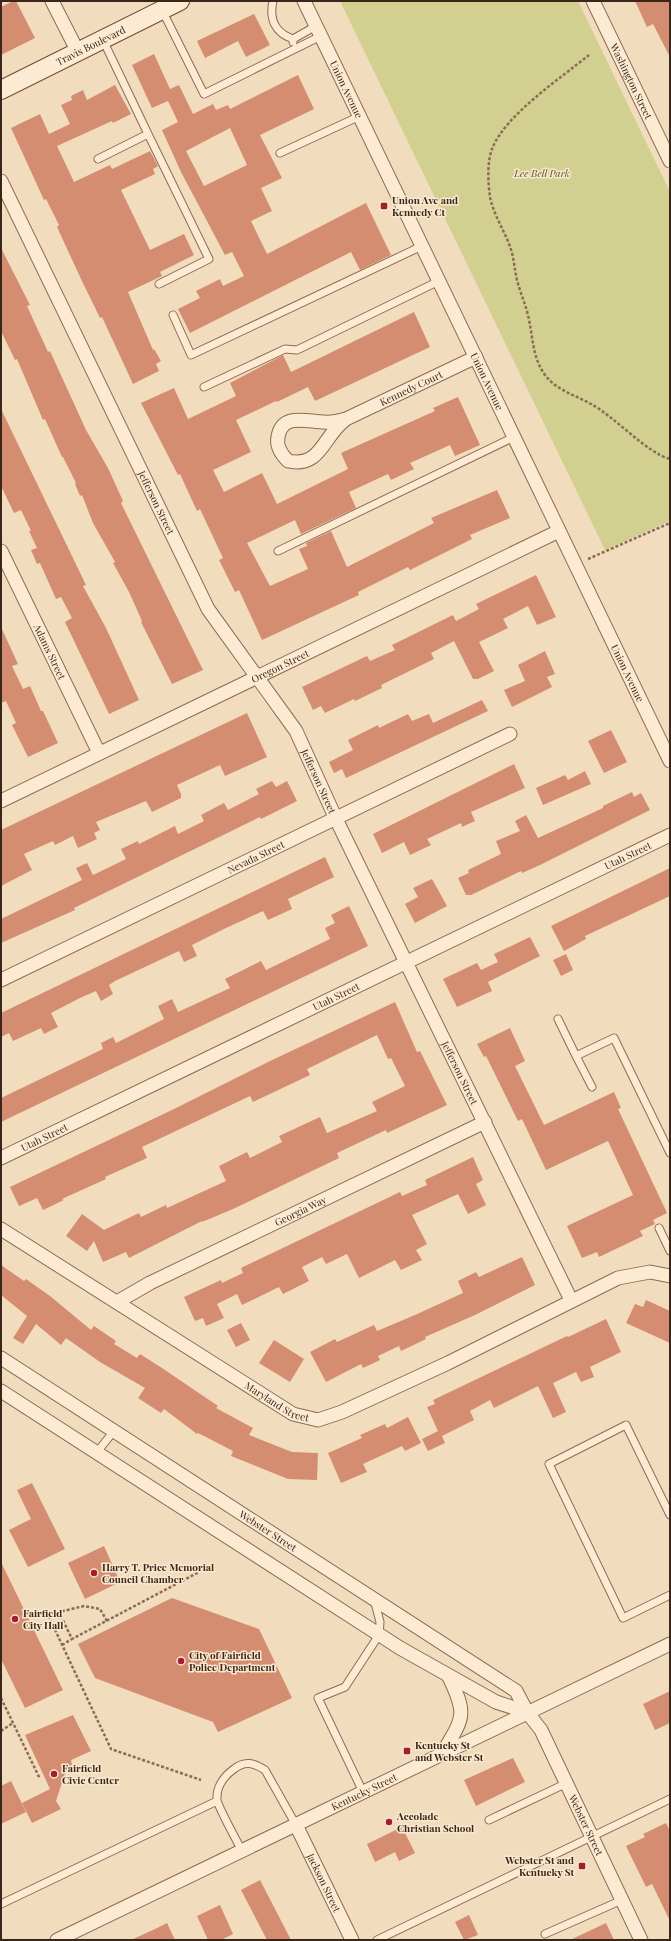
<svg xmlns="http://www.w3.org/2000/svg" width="671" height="1941" font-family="'Playfair Display',serif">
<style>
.green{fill:#d1d091}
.building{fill:#d48d70;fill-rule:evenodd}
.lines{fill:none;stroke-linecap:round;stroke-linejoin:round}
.service-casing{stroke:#8c6b55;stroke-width:9}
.minor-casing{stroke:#8c6b55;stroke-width:15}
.secondary-casing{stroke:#6e4c38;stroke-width:20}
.path{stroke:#8c6b55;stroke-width:2.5;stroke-dasharray:3 2;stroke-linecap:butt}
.service{stroke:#fcead2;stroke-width:7}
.minor{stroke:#fcead2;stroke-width:13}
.secondary{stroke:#fcead2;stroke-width:18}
.poi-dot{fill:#a11f31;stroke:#f9e7ce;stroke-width:1.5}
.labels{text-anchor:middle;stroke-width:3;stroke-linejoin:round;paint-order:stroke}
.street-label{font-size:10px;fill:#3a261b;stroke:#f9e7ce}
.park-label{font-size:10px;font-style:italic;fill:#525820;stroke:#f9e7ce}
.poi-label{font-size:10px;font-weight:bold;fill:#3a261b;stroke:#f9e7ce;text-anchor:start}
</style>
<rect width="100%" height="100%" fill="#f2dcbe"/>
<path class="green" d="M340,1H578L670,192V521L605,550Z"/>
<path class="building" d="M13,1H16L35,38L1,55V7Z
M635,1H670V57L653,24L647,27Z
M254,14L270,45L246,57L238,41L205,58L197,41Z
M154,54L170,89L179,85L193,114L213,104L216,110L228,105L230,109L298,75L314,109L260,135L282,178L261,188L272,211L251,221L267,254L366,203L391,255L360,270L351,252L190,333L178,309L200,298L196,291L220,279L223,286L244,276L232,252L225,255L181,172L162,130L178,122L168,101L152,108L132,65ZM230,128L247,165L204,186L186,151Z
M115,85L131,114L113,123L112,121L57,146L74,182L110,165L112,169L150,151L158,166L153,169L155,174L121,190L150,250L184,234L194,255L160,272L162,276L128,292L153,350L154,349L161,361L156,364L159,371L133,384L102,317L100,318L81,279L57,227L59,225L46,199L44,200L11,128L40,114L49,134L70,124L61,105L72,100L71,96L83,90L87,100Z
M1,248L30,305L27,306L48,352L50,351L86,430L108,468L123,501L121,503L203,670L172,684L141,622L142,621L129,592L113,563L115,562L93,523L82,495L80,496L75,484L76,483L63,457H62L45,419L43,420L17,359L15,360L1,331Z
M414,312L430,347L315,401L308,387L277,402L276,401L236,420L251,452L213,470L224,492L262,473L277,504L348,469L341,453L435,411L433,408L458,397L480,445L455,456L450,445L410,463L414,469L391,480L388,474L349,492L356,508L301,534L295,520L247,543L270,586L308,569L299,549L307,546L306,543L331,531L347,567L434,523L431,518L497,490L510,518L470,535L472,539L410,570L408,567L358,592L359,595L262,640L239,590L235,592L219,560L223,558L200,509L197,511L180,474L178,475L141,403L174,388L188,419L236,396L230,383L283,355L291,372Z
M1,409L86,585L83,586L106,628L139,700L109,714L65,622L72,618L61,597L56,599L40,563L37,564L31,550L37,548L29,531H31L21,510L14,513L1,486Z
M536,575L556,617L537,625L528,606L503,619L508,628L479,642L494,671L478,679H473L454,641L431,653L434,659L381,685L382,688L355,701L354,699L325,713L321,706L313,710L302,687L367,656L370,661L395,650L392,645L453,615L456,621L479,609L476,604Z
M1,627L18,664L12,666L23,689L30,686L41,711H43L58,743L28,757L12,725L16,723L6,701L1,703Z
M545,651L555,674L547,677L552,687L512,707L504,690L525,681L518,665Z
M482,700L488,711L346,778L342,769L334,773L329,762L353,750L348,740L378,725L379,728L408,714L412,721L429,714L433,723Z
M247,713L267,757L225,776L220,765L177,785L181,794V798L152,812L146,801L96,822L100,830L94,833L97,839L78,848L73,836L55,845L53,841L24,854L32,870L1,886V830Z
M611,730L627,762L604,773L588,741Z
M514,764L525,788L471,812L475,821L462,827L461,823L427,839L431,845L410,855L404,842L382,853L373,834Z
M585,771L591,784L543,805L536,788L565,775L568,780Z
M272,781L276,787L287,781L297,801L261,819L260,817L74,908L75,910L1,943V919L82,880L76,868L87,863L93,875L126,859L121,849L138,841L139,844L175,826L178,834L204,821L201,815L224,803L228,810L259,794L256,789Z
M632,792L634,797L641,793L650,810L540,865L522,873L521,871L471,895H466L458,878L469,873L468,870L501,854L496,841L520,831L515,821L526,815L538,838L603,808V806Z
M325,857L334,877L288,899L292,909L268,920L263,911L226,928L192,945L197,956L184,962L179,951L115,981L109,985L113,994L101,1001L96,991L80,998L51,1013L58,1027L44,1034L41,1028L13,1041L9,1033L1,1037V1013Z
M670,868V896L585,936L586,939L564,951L551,926Z
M432,879L447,906L415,923L405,904L418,897L413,888Z
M349,906L368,946L1,1122V1098L103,1049L101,1043L113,1037L116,1043L164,1019L158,1006L172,999L178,1012L230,988L225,979L261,961L266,970L330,939L325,928L335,923L331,915Z
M530,937L540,956L488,982L492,991L457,1007L443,979L477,963L481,970L498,962L494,954Z
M566,954L573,970L561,976L553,960Z
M395,1002L417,1052L420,1051L447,1105L387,1133L386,1130L337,1153L339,1158L233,1209L202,1222V1221L129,1258L126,1252L103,1262L94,1241L87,1251L66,1236L82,1214L104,1230L139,1213L141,1217L166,1205L167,1208L226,1181L219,1166L247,1152L250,1158L282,1142L279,1136L320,1117L327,1133L377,1111L372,1102L405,1086L391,1058L388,1059L377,1035L307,1069L310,1075L253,1102L250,1096L142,1147L147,1158L105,1177L106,1179L62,1199L64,1200L43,1210L37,1198L19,1206L10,1187L174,1109L268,1062Z
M510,1028L525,1061L515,1066L544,1125L614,1092L621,1108L618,1109L667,1213L653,1220L655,1224L640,1231L643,1236L599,1257L597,1252L582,1258L567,1226L633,1195L608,1141L546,1170L522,1119L518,1121L486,1056L484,1057L477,1044Z
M473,1157L483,1180L476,1184L486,1205L468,1214L458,1194L412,1215L427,1244L416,1250L422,1260L401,1270L395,1260L359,1278L347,1254L326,1264L322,1257L302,1267L309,1281L283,1294L279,1287L242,1305L237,1294L217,1304L224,1318L206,1326L203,1318L195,1321L184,1297L221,1280L222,1283L243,1273L241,1268L400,1192L402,1196L427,1185L425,1180Z
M522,1257L535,1285L475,1315L425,1337L426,1339L401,1351L399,1346L378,1356L380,1360L363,1368L361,1364L326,1382L310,1352L335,1339L337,1342L374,1325L377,1331L415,1315L463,1293L458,1281L476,1272L479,1277Z
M1,1265L24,1281L26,1279L50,1296L91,1330L94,1326L116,1341L114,1344L137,1358L140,1354L162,1368L218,1406L216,1408L253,1428L249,1435L292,1452L318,1453L317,1480L288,1479L231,1456L233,1451L198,1433L197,1434L164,1409L161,1413L138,1398L145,1388L100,1362L66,1338L61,1345L36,1324L23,1344L13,1338L27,1316L1,1295Z
M646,1300L670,1311V1343L626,1323L635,1304L643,1307Z
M606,1319L621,1352L590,1367L594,1377L581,1382L576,1372L553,1383L566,1412L553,1418L538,1386L494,1408L490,1400L470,1411L474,1420L442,1436L445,1443L428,1451L422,1439L438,1431L427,1407L435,1404L433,1400L567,1336L568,1337Z
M241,1323L250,1340L236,1347L227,1330Z
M274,1340L304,1359L290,1382L259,1363Z
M408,1417L421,1443L405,1451L402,1446L363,1464L367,1472L341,1483L328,1453L362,1438L360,1435L385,1424L387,1428Z
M32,1483L65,1549L28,1567L9,1530L31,1519L17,1490Z
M104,1546L120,1582L85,1599L68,1563Z
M1,1562L63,1690L25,1708L1,1659Z
M172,1598L259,1629L292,1698L218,1732L213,1722L95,1678L78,1644Z
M670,1691V1723L655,1730L643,1704Z
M73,1715L91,1751L71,1760L72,1765L67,1767L56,1801L61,1809L32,1823L22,1803L50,1789L25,1735Z
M513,1758L525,1782L476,1806L464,1780Z
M11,1781L26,1812L1,1824V1786Z
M666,1823L670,1831V1921L652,1884L646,1887L626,1846L645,1837L643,1834Z
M402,1827L415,1853L399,1861L395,1852L375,1862L367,1844Z
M260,1880L291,1940H267L241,1890Z
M220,1905L233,1934L221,1940H208L197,1916Z
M469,1915L478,1935L464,1940L455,1922Z
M167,1923L175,1940H131L153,1930Z
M606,1923L614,1940H570Z"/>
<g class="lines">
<defs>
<path id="service" d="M273,1C269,19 275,33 293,39
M162,10L204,94L321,36
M293,42V39L316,26
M148,134L209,259L159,284
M280,153L360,116
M98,159L148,134L103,40
M173,315L191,355L422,246
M204,387L285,349L297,350L439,281
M278,551L514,437
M558,1019L576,1056L614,1038L670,1153
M576,1056L592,1087
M659,1228L670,1251
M97,1452L114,1431
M670,1515L626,1425L549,1464L623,1618L670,1595
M363,1792L318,1698L345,1687L379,1635L380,1622L374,1599
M489,1820L567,1783
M242,1851C237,1841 219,1809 217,1800C216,1787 224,1776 234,1769C245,1760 254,1763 265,1770L296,1825
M1,1904L217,1801
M545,1934L622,1900
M377,1940L670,1799"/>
<g id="minor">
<path d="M52,1L78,52"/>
<path id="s1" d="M304,1L670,761"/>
<path id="s2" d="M593,1L670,161"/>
<path id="s3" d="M1,181L208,609L296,731L336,819L571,1300"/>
<path id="s4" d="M346,419C323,435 322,468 288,461C282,455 276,446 278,437C282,412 308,422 324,422C331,423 339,421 346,419L476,357"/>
<path id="s5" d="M1,551L99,753"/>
<path id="s6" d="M1,801L559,531"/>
<path id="s7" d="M1,980L510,734"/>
<path id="s8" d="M1,1158L670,835"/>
<path id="s9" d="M1,1229L293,1414L318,1420L342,1412L448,1363L618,1278L650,1272L670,1276"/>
<path id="s10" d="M117,1302L150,1283L485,1122"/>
<path id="s11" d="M1,1358L516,1691L527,1712L541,1730L641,1940"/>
<path d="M1,1391L400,1648L496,1702L527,1712"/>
<path d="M442,1754C463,1718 468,1716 449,1677"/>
<path id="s12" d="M296,1825L352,1940"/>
<path id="s13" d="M57,1940L670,1644"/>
</g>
<g id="secondary">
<path id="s14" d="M1,90L180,1"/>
</g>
</defs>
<use href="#service" class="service-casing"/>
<use href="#minor" class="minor-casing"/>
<use href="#secondary" class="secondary-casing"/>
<path class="path" d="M589,55C561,78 505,115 492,149C487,162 488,183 490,197C494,217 507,234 512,253C514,262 515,271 517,280C520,292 525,303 528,315C533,336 532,357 545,375C556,390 575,395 591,404C615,417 647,453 670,459
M588,559L670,523
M59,1612L49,1617L111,1749L201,1780
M107,1621L100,1609L84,1606L59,1612L72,1639L199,1572
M62,1645L72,1639
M1,1698L40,1779
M1,1731L13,1723"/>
<use href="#service" class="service"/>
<use href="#minor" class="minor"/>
<use href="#secondary" class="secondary"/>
</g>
<g class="poi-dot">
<rect x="380" y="202" width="8" height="8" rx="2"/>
<circle cx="94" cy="1573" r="4"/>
<circle cx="15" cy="1619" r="4"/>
<circle cx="181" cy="1661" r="4"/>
<rect x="403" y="1747" width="8" height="8" rx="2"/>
<circle cx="54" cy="1774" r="4"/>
<circle cx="389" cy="1822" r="4"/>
<rect x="578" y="1862" width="8" height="8" rx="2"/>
</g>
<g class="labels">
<g class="street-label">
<text dy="4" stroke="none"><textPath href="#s14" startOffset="100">Travis Boulevard</textPath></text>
<text dy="4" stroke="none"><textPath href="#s2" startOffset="89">Washington Street</textPath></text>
<text dy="4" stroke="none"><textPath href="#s1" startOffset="98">Union Avenue</textPath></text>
<text dy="4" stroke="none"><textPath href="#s1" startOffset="422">Union Avenue</textPath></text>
<text dy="4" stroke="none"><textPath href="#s4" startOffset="253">Kennedy Court</textPath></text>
<text dy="4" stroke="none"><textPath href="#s3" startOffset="357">Jefferson Street</textPath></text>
<text dy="4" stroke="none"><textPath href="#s5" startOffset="112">Adams Street</textPath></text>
<text dy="4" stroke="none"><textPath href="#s6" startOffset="310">Oregon Street</textPath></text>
<text dy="4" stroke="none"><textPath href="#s1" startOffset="746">Union Avenue</textPath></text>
<text dy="4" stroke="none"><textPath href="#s3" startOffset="681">Jefferson Street</textPath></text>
<text dy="4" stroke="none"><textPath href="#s8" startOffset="696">Utah Street</textPath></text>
<text dy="4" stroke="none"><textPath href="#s7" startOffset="283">Nevada Street</textPath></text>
<text dy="4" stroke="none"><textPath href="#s8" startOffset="372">Utah Street</textPath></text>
<text dy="4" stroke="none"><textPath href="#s3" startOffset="1005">Jefferson Street</textPath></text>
<text dy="4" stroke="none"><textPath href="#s8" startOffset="48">Utah Street</textPath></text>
<text dy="4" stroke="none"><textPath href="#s10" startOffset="205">Georgia Way</textPath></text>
<text dy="4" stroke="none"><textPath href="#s9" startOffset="326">Maryland Street</textPath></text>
<text dy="4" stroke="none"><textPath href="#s11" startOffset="318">Webster Street</textPath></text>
<text dy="4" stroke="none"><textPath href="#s13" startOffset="341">Kentucky Street</textPath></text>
<text dy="4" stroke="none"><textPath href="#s11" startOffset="765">Webster Street</textPath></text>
<text dy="4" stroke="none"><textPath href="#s12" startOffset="64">Jackson Street</textPath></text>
</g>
<g class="park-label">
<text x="542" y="177">Lee Bell Park</text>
</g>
<g class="poi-label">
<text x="392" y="204">Union Ave and<tspan x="392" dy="12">Kennedy Ct</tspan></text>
<text x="102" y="1571">Harry T. Price Memorial<tspan x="102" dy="12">Council Chamber</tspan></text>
<text x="23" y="1617">Fairfield<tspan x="23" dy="12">City Hall</tspan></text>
<text x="189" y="1659">City of Fairfield<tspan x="189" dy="12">Police Department</tspan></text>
<text x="415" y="1749">Kentucky St<tspan x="415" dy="12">and Webster St</tspan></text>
<text x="62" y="1772">Fairfield<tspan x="62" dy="12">Civic Center</tspan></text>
<text x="397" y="1820">Accolade<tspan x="397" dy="12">Christian School</tspan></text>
<text x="574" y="1864" text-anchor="end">Webster St and<tspan x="574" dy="12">Kentucky St</tspan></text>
</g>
</g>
<rect width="671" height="1941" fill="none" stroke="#3a261b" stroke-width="4"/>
</svg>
